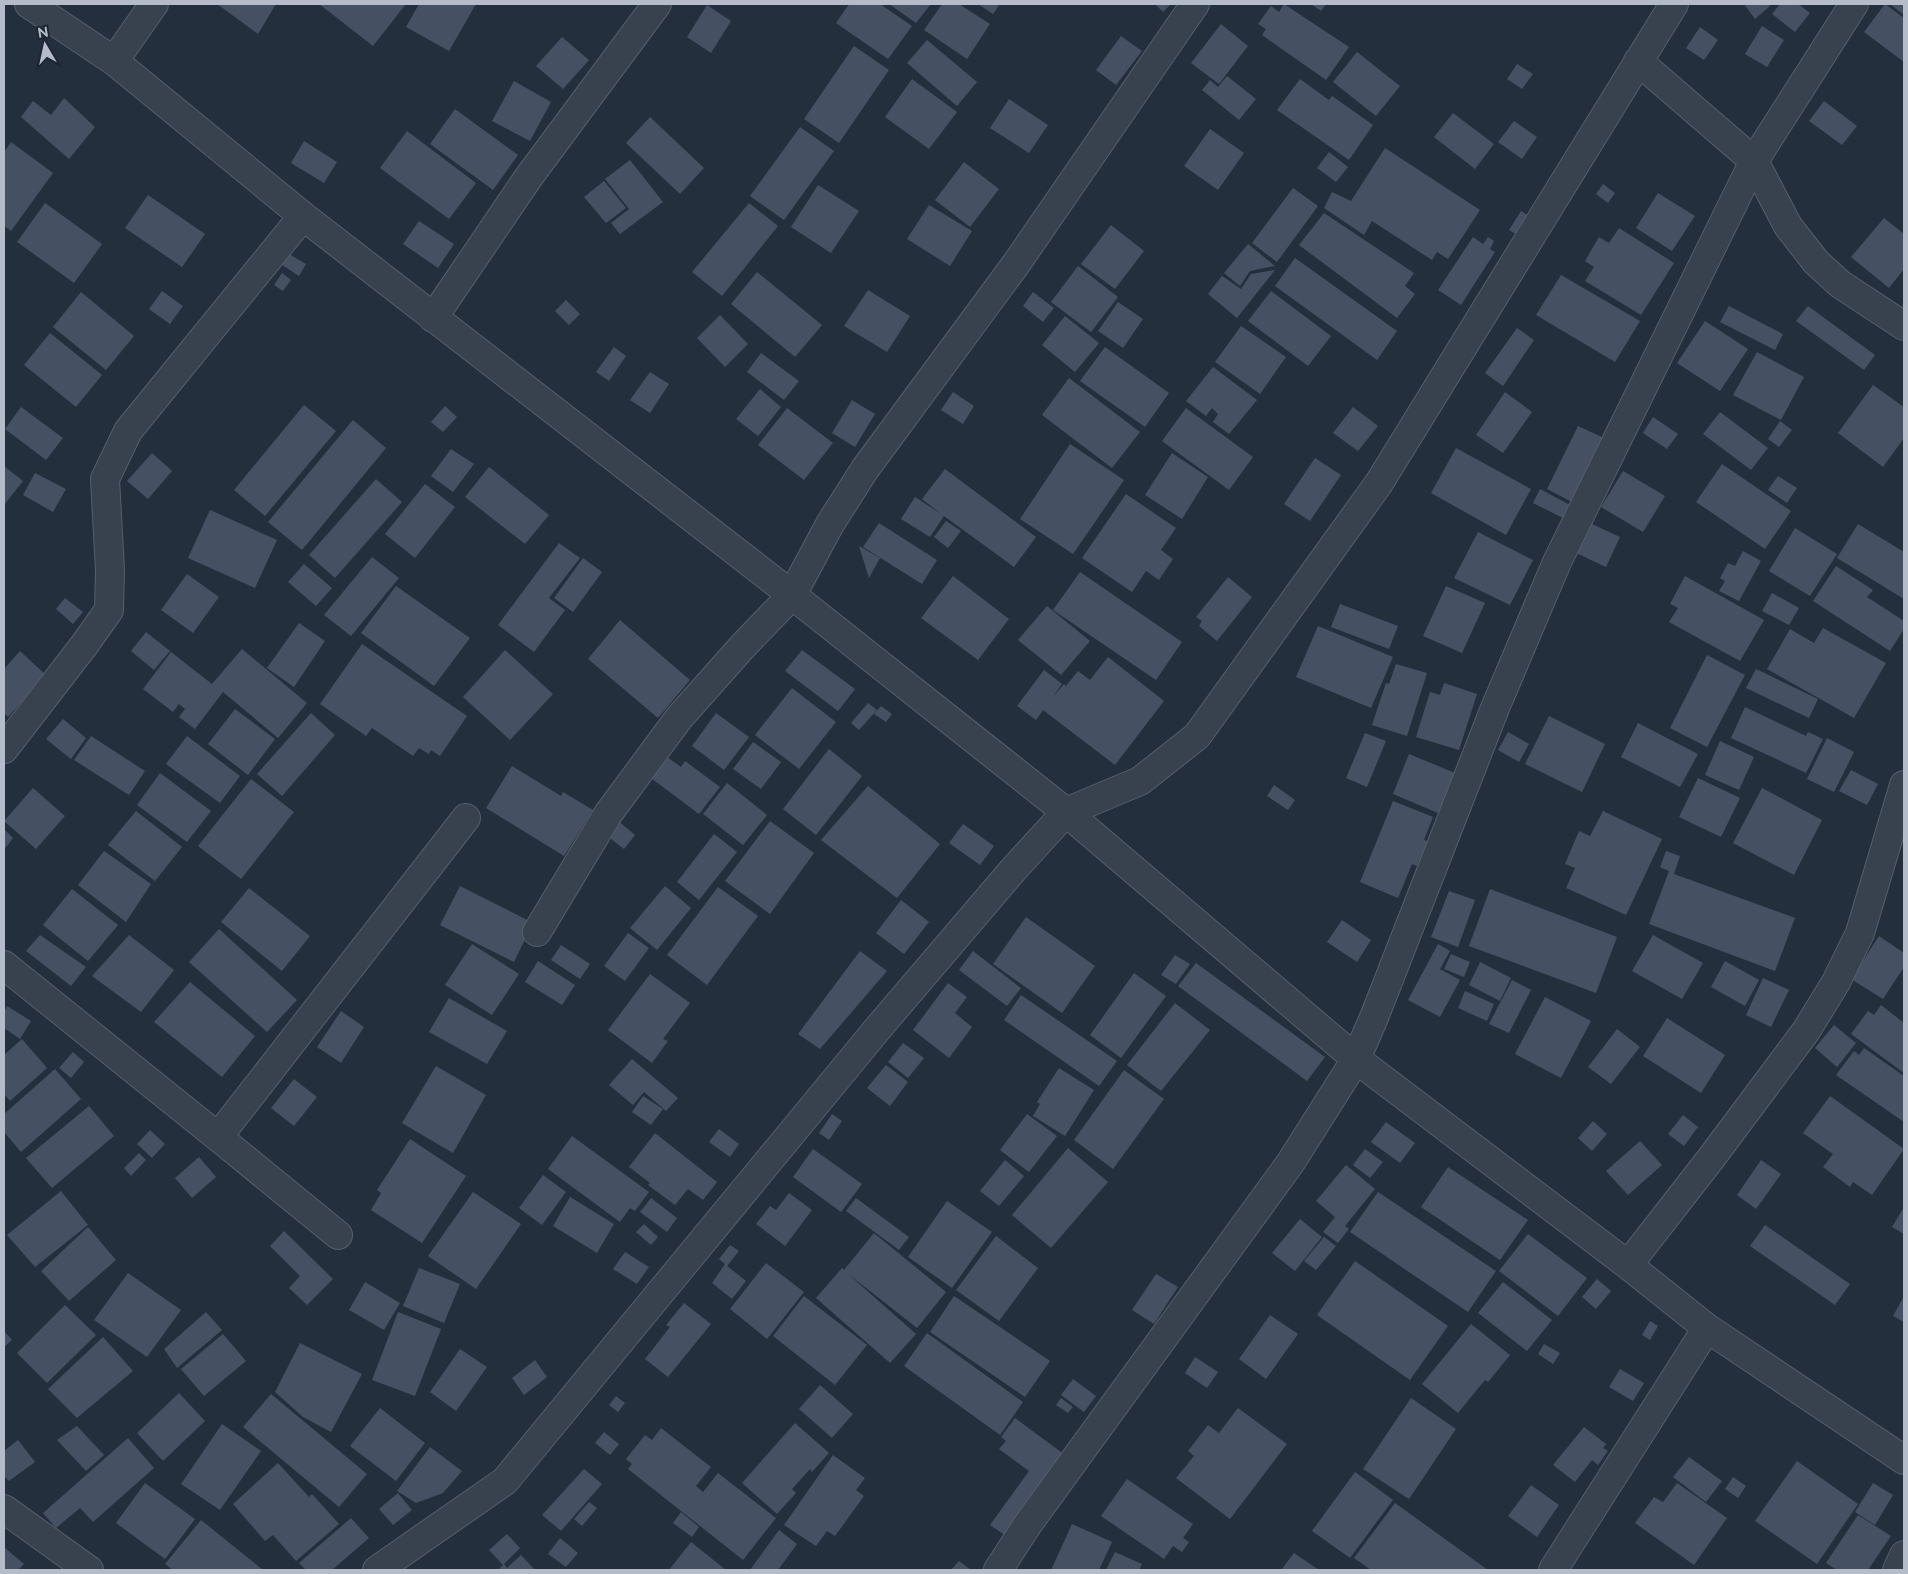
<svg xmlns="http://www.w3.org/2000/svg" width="1908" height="1574" font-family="Raleway,sans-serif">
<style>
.building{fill:#455162}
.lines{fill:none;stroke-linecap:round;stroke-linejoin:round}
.street-casing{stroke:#565f6c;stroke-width:30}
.street{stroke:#38414e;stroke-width:28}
</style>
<rect width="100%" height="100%" fill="#242f3e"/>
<path class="building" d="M217,4H276L258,34Z
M319,4H406L373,46Z
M419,4H476L449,51L406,27Z
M849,4H880L912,26L888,59L836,23Z
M889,4H931L916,23Z
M942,4H959L990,24L967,59L924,30Z
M978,4H1000L993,14Z
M1155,4H1171L1163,12Z
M1284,4L1349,47L1326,80L1262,35L1266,29L1258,24L1271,6L1279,12Z
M1311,4H1326L1321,11Z
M1744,4H1768L1770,6L1755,19Z
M1780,4H1798L1810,13L1795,32L1772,14Z
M1885,4L1904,18V62L1864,32Z
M1890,4H1904V15Z
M707,5L731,21L711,53L687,37Z
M1221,24L1248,46L1219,84L1191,63Z
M1762,26L1784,40L1767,67L1745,54Z
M1700,27L1718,40L1704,60L1686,48Z
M1121,36L1142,51L1116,85L1096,70Z
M562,37L589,60L563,89L536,66Z
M927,40L977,82L957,106L907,63Z
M854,46L889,70L839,143L804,119Z
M1357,52L1400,86L1376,116L1333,82Z
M1517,64L1533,74L1522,89L1507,79Z
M1227,76L1256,99L1239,120L1202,90L1210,80L1218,87Z
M912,79L957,112L929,149L885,117Z
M1300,79L1329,100L1332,96L1373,125L1349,160L1277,110Z
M514,81L551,102L530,141L492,121Z
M64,98L95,127L69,159L21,117L33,101L51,115Z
M1009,99L1048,125L1029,153L990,128Z
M1824,101L1857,126L1842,145L1809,121Z
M455,109L518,155L493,190L430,144Z
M1453,113L1494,144L1475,169L1434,137Z
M650,117L704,168L680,194L626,143Z
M1514,121L1537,137L1522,159L1498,142Z
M800,127L834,151L784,220L750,196Z
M1210,129L1244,153L1218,190L1184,166Z
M407,131L476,183L449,219L380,168Z
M304,141L337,162L324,183L291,163Z
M11,142L53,173L11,231L4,226V152Z
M1385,148L1480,210L1448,259L1437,252L1432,260L1372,221L1364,235L1324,208L1332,192L1351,201Z
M1329,152L1348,167L1336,182L1317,168Z
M630,160L663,202L620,234L611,223L629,209L605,179Z
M964,162L999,189L970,227L935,200Z
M604,181L626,208L606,223L584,197Z
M1603,184L1615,193L1608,203L1596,194Z
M818,185L859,211L831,253L791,227Z
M1293,188L1318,206L1277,262L1252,243Z
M1658,193L1695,216L1672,251L1636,228Z
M148,195L205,234L182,267L125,228Z
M45,203L102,244L74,283L17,242Z
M749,203L778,226L722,296L692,272Z
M929,205L972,231L950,266L907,239Z
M1521,211L1530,217L1517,235L1509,230Z
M1324,213L1414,273L1405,286L1415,294L1397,318L1299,245Z
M1884,218L1904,234V269L1889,288L1851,257Z
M419,221L454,244L438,268L403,244Z
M1111,225L1144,251L1115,289L1081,264Z
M1619,228L1674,263L1641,315L1585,281L1594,267L1585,261L1599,237L1609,243Z
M1473,237L1483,244L1488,237L1494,241L1490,249L1495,252L1461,305L1438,290Z
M1248,244L1275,266L1250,271L1240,286L1224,273Z
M289,254L306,264L299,276L282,265Z
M1295,258L1397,331L1377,360L1275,286Z
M1078,266L1118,297L1091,332L1051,302Z
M1275,270L1237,318L1208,294L1222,276L1241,289L1251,274Z
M757,272L822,325L795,357L731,304Z
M282,273L291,280L283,291L274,285Z
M1561,275L1640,321L1615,362L1536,315Z
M868,290L910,316L887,352L844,326Z
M162,291L183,306L170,324L149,309Z
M1271,291L1331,336L1308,366L1248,321Z
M81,292L134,336L106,370L53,327Z
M1033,292L1054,308L1043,322L1023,306Z
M566,300L580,314L569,325L555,311Z
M1118,302L1143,319L1123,348L1098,331Z
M1729,306L1783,334L1775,350L1720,322Z
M1808,306L1875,355L1864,370L1796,321Z
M720,315L748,344L725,367L697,338Z
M1065,316L1099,343L1075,372L1042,345Z
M1705,321L1748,349L1720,391L1677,363Z
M1241,326L1286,357L1260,394L1215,362Z
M1517,328L1534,340L1503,386L1485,373Z
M50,333L102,375L76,407L24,365Z
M614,347L626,356L609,381L596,372Z
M1105,347L1169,393L1145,427L1080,381Z
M1757,352L1804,377L1781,420L1733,395Z
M761,353L799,381L784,400L747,372Z
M1213,367L1257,400L1229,434L1213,422L1218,414L1212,408L1206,416L1186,401Z
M650,372L669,384L650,413L630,400Z
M1069,378L1140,432L1112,468L1042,415Z
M1873,385L1904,407V438L1883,467L1838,433Z
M760,389L781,407L758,436L736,419Z
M953,392L974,406L963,424L941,410Z
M1505,392L1532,412L1503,453L1476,435Z
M852,400L875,414L855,447L832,433Z
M304,405L336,431L265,516L234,490Z
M445,406L457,417L443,432L431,422Z
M21,407L63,438L46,460L5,429Z
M1353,407L1378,426L1358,451L1333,433Z
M787,408L833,443L804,480L758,445Z
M1186,408L1253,457L1229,490L1162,441Z
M1720,412L1768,448L1751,470L1703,434Z
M1653,417L1678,434L1667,449L1643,433Z
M353,420L386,448L302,550L268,522Z
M1780,421L1792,430L1779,447L1768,439Z
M1578,426L1604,438L1572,502L1547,489Z
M1070,444L1124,480L1073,554L1020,519Z
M1456,448L1531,489L1506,535L1431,493Z
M451,449L474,464L453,492L431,476Z
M152,453L172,471L148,499L127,481Z
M1172,453L1208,477L1182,519L1145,495Z
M1315,458L1341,475L1310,521L1284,504Z
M1722,464L1791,511L1765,549L1696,502Z
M4,466L23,481L4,505Z
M489,467L549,515L525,544L465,497Z
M945,469L1036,537L1014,567L944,516L930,537L901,519L915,497L941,514L922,499Z
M1623,471L1665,496L1643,532L1601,507Z
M35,473L66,489L53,512L23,495Z
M1778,476L1797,488L1787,503L1768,490Z
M376,479L402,502L335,578L309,555Z
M425,484L455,507L415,558L385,534Z
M1540,489L1570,505L1563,518L1533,503Z
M1126,494L1176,528L1161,550L1173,559L1159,580L1146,571L1132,592L1082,558Z
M210,510L277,540L255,588L188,558Z
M946,521L961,531L948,548L934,537Z
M879,523L937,560L922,584L863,547Z
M1590,523L1620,537L1606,567L1576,553Z
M1858,524L1904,552V599L1837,558Z
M1795,528L1837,554L1810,596L1769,571Z
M1478,532L1533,560L1510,605L1454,578Z
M559,543L580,558L549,598L565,610L534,652L498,625Z
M859,546L880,558L869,578Z
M1743,551L1761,561L1739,601L1719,591L1725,581L1720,578L1728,563L1735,566Z
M372,557L399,578L351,636L324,615Z
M583,558L602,572L573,612L554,598Z
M304,564L332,588L316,606L288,582Z
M1836,566L1873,590L1867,597L1904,621V629L1890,651L1813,601Z
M1080,572L1182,642L1156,680L1053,610Z
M187,574L219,597L193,633L161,610Z
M953,576L1009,619L978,660L921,618Z
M1685,576L1764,620L1740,661L1669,622L1678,608L1670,604Z
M1228,577L1252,597L1217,641L1199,626L1202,621L1196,617Z
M396,586L470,638L434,686L361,633Z
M1446,586L1485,603L1462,653L1423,636Z
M1772,593L1799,608L1789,625L1762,611Z
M65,598L83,612L73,624L56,609Z
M1340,604L1398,626L1389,649L1331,627Z
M1047,606L1090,641L1061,675L1018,640Z
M620,620L690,680L658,718L588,659Z
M299,623L325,641L294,687L267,668Z
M1318,626L1393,657L1371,708L1296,677Z
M1823,628L1886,663L1854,718L1767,669L1790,629L1814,643Z
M146,632L170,651L154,670L131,651Z
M362,644L467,716L440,756L431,750L429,754L419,748L413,756L372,728L366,736L320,704Z
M242,649L307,703L278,738L223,692L195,729L179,717L185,709L179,704L173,712L143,689L171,652L212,684Z
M505,650L553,694L510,740L463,697Z
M802,650L855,689L838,711L785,671Z
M20,651L46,675L8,717L4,713V669Z
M1707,655L1745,675L1707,747L1670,728Z
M1108,657L1164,701L1115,765L1043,710L1036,720L1017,706L1044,670L1062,684L1052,698L1064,684L1066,686L1078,671L1090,680Z
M1396,664L1427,673L1407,736L1372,725L1386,683L1389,684Z
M1756,669L1818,699L1809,718L1746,688Z
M1444,683L1477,694L1459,750L1416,737L1430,692L1440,695Z
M792,688L836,722L799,769L755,735Z
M868,703L877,710L859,730L851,723Z
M881,706L892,714L886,722L874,714Z
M1745,707L1806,736L1808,732L1823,739L1806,773L1731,738Z
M235,709L275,739L248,775L208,744Z
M311,713L335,735L282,796L257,774Z
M716,713L749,737L724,770L692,746Z
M1549,716L1605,744L1582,792L1525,764Z
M63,719L86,738L71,759L46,739Z
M1638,723L1698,754L1680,787L1621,757Z
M1508,732L1529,744L1519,762L1498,750Z
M1365,733L1386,741L1367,787L1346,778Z
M91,736L145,771L129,795L74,760Z
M187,736L240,776L220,803L166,764Z
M1827,738L1854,752L1834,792L1807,779Z
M1720,741L1754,757L1739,790L1705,775Z
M753,742L781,762L761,789L733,769Z
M829,749L862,776L816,835L783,809Z
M1409,754L1455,773L1438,813L1393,794Z
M667,757L681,767L685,761L720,787L699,814L651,778Z
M512,766L561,796L563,792L593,810L564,856L486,808Z
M1851,770L1878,784L1867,805L1839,791Z
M160,773L211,811L187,842L137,805Z
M1698,778L1740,798L1721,837L1679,817Z
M251,779L294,812L241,879L198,846Z
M727,783L767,815L743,845L703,814Z
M1274,785L1295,800L1288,810L1267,796Z
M868,786L940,844L897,898L821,840Z
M33,788L65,816L36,849L4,821Z
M1762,788L1822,820L1794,875L1733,843Z
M1393,801L1433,817L1424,840L1428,841L1417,866L1412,864L1398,898L1360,882Z
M136,811L182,847L155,881L108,845Z
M1603,811L1662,839L1626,915L1566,888L1575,868L1565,864L1579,831L1590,836Z
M617,820L635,835L624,849L606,835Z
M770,821L814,853L770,914L725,881Z
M963,824L994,846L980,865L949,843Z
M4,829L13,838L4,850Z
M714,834L737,852L699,900L677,882Z
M104,851L151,884L126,922L78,885Z
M1666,851L1680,856L1674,874L1795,918L1775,971L1649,924L1669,871L1660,867Z
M460,886L533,923L514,962L440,925Z
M665,886L691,908L657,950L630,928Z
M718,887L758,916L707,985L667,955Z
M249,888L310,936L282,971L221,922Z
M72,889L118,925L88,961L43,925Z
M1490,889L1617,937L1596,993L1469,946Z
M1449,891L1475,900L1458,947L1431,937Z
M901,900L929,922L904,954L876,933Z
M1026,917L1095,966L1062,1013L993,964Z
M1342,920L1371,940L1357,962L1327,942Z
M219,929L297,1000L267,1032L189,962Z
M628,933L649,948L625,981L604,966Z
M40,935L86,967L71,986L26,951Z
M129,935L174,970L141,1012L92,976Z
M1653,935L1703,963L1682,999L1632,971Z
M1879,936L1904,953V967L1883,999L1851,979Z
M472,944L519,974L492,1015L445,985Z
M1438,944L1450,951L1440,969L1460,980L1440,1017L1408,1000Z
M561,945L590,964L580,979L551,960Z
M860,951L887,971L820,1049L798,1034Z
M973,951L1021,988L1007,1006L959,970Z
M1451,954L1470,962L1464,977L1444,969Z
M1175,955L1190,964L1176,984L1161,975Z
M538,961L575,985L562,1005L525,982Z
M1725,961L1759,980L1745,1006L1711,987Z
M1480,962L1511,978L1500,1001L1469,985Z
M1196,963L1325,1057L1307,1081L1178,986Z
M1134,973L1166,996L1121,1058L1090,1035Z
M650,974L690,1003L663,1039L668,1041L652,1063L608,1030Z
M1763,978L1789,990L1771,1027L1746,1015Z
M1512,980L1531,990L1509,1033L1489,1024Z
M190,982L255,1036L222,1077L154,1022Z
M948,983L967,997L955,1013L972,1027L949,1058L913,1030Z
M1465,991L1494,1004L1487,1021L1458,1008Z
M1021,995L1117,1061L1099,1086L1004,1020Z
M1545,997L1591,1021L1561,1078L1515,1054Z
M449,998L507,1031L487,1064L429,1032Z
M1175,1003L1210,1030L1161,1091L1127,1065Z
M1881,1005L1904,1023V1073L1851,1034L1868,1011L1874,1015Z
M7,1006L31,1021L20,1039L4,1028V1012Z
M341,1011L364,1027L341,1063L317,1047Z
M1667,1018L1725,1055L1701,1093L1643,1056Z
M1834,1025L1856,1043L1837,1067L1815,1048Z
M1617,1029L1640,1047L1611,1084L1588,1067Z
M22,1039L47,1068L10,1101L4,1094V1055Z
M903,1043L924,1058L908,1078L888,1062Z
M1864,1048L1904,1076V1122L1836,1075L1854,1051L1859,1055Z
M73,1052L84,1062L71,1078L59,1068Z
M632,1059L678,1098L666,1111L644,1092L633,1105L609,1085Z
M886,1065L908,1082L890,1106L867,1088Z
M436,1066L486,1095L453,1153L402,1123Z
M1059,1068L1094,1090L1065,1136L1033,1116L1040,1104L1037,1102Z
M55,1069L81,1099L21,1152L4,1132V1114Z
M1124,1070L1164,1099L1113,1169L1074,1140Z
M294,1079L317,1097L294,1126L271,1108Z
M643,1096L663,1109L651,1125L632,1112Z
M1830,1096L1904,1149L1872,1195L1853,1182L1850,1187L1823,1167L1833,1154L1803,1133Z
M89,1106L114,1136L52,1188L26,1158Z
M832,1114L842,1121L829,1140L819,1133Z
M1027,1114L1057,1136L1029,1172L1000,1150Z
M1683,1115L1698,1127L1684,1146L1668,1134Z
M1593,1121L1607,1134L1592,1151L1578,1138Z
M1386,1122L1415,1143L1400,1163L1371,1142Z
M719,1129L739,1144L730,1157L709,1142Z
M150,1130L165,1144L152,1158L137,1144Z
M655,1133L717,1182L703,1200L688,1189L675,1205L648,1185L650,1183L629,1167Z
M572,1136L649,1192L635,1211L630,1208L620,1222L548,1169Z
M410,1139L466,1176L422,1243L371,1210L381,1193L377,1190Z
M1640,1141L1662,1165L1628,1195L1606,1171Z
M1068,1148L1108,1182L1051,1248L1012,1215Z
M813,1149L862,1184L841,1212L793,1177Z
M1365,1149L1383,1162L1370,1178L1353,1165Z
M139,1153L146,1160L131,1176L124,1168Z
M199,1157L216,1177L192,1198L175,1178Z
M1005,1160L1024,1176L999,1206L980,1191Z
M1761,1160L1781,1174L1756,1209L1737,1195Z
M1346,1165L1375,1189L1345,1226L1349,1229L1338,1243L1323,1232L1335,1217L1316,1201Z
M1448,1167L1528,1220L1500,1260L1421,1207Z
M543,1175L566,1192L542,1225L519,1208Z
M61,1191L88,1225L35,1267L7,1235Z
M473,1192L521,1224L476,1289L428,1256Z
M1378,1192L1496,1271L1468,1312L1350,1232Z
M789,1193L812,1210L785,1246L756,1224L770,1206L776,1210Z
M570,1197L614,1224L597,1253L553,1226Z
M651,1198L677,1218L667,1232L640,1212Z
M856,1198L909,1237L899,1250L846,1211Z
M947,1201L992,1232L952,1288L908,1257Z
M1904,1207V1234L1892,1227Z
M1300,1219L1322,1237L1295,1271L1272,1253Z
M644,1224L658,1237L651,1245L636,1232Z
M1765,1225L1850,1284L1835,1305L1750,1246Z
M88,1227L116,1260L69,1301L41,1271Z
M284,1231L333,1279L307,1305L289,1288L300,1276L270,1246Z
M874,1233L946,1292L917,1328L847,1273L916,1334L890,1363L816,1298L842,1268L844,1270Z
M1528,1234L1587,1278L1558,1316L1499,1271Z
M996,1236L1038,1268L999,1321L956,1290Z
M1324,1237L1336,1246L1316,1270L1304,1261Z
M730,1245L739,1251L727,1266L746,1281L732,1299L712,1283L725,1264L719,1259Z
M625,1252L649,1267L637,1284L613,1269Z
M1355,1261L1448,1326L1410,1380L1317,1315Z
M766,1263L804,1292L767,1339L730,1309Z
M419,1268L460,1284L444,1323L403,1306Z
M128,1273L181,1310L147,1357L94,1320Z
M1156,1274L1178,1287L1154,1324L1132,1310Z
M1597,1279L1611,1291L1596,1309L1582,1297Z
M365,1282L400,1303L384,1330L349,1310Z
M1503,1282L1552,1320L1527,1351L1478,1313Z
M804,1296L867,1345L835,1385L773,1336Z
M954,1296L1050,1361L1025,1397L930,1332Z
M1904,1296V1322L1893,1316Z
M684,1303L711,1324L668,1377L645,1359L670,1327L666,1325Z
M65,1305L96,1335L47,1383L17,1353Z
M206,1312L222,1330L177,1368L164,1349Z
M398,1312L441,1329L415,1396L372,1380Z
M1270,1315L1298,1334L1266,1379L1239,1359Z
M1650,1321L1658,1326L1650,1340L1642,1335Z
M1471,1324L1510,1355L1488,1382L1485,1380L1458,1413L1422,1384Z
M4,1331L12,1340L4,1347Z
M927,1333L1023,1402L1000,1435L904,1366Z
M223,1334L246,1361L204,1396L181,1369Z
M103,1337L133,1371L77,1418L48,1389Z
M300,1343L362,1374L331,1432L303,1417L275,1392Z
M1544,1344L1560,1353L1553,1364L1538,1354Z
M460,1349L487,1367L456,1411L430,1392Z
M1195,1357L1218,1372L1207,1388L1185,1373Z
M535,1360L547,1377L524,1395L512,1378Z
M1620,1369L1644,1383L1633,1401L1609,1387Z
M1073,1379L1096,1396L1084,1412L1061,1395Z
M820,1385L853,1414L832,1438L799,1409Z
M179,1393L205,1421L163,1461L137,1433Z
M271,1394L367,1474L339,1507L243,1427Z
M616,1396L625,1403L618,1412L609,1405Z
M1061,1398L1073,1407L1068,1413L1056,1405Z
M1411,1398L1456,1429L1409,1499L1363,1469Z
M380,1408L425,1443L396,1481L350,1446Z
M1238,1408L1287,1444L1230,1519L1176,1478L1194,1456L1188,1451L1208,1425L1219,1433Z
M1015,1418L1065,1455L1006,1536L990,1525L1029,1471L999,1449L1006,1441L1001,1437Z
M795,1423L829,1453L812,1472L810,1469L792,1489L796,1493L777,1514L742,1483Z
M222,1424L261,1451L220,1510L181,1484Z
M77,1426L104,1455L86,1471L57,1440Z
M1584,1427L1606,1444L1603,1448L1608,1451L1598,1465L1592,1460L1575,1482L1553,1465Z
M661,1428L711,1467L696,1486L703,1492L718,1473L776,1518L743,1560L628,1469L632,1464L626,1459L645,1435L652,1440Z
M604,1432L619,1444L610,1455L595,1443Z
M128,1438L154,1468L93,1522L80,1508L56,1528L43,1513Z
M18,1440L35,1462L9,1481L4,1476V1451Z
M430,1447L462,1471L443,1493L416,1503L397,1491Z
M833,1455L865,1478L856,1490L864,1496L835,1536L827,1531L816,1546L784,1525Z
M1689,1457L1722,1481L1706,1502L1673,1477Z
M1797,1461L1858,1504L1817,1564L1755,1521Z
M278,1463L309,1497L312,1494L339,1524L296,1561L273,1535L265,1541L233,1504Z
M584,1469L602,1484L561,1531L542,1515Z
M1355,1472L1393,1500L1350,1558L1312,1531Z
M1733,1477L1746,1486L1738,1498L1725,1489Z
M1127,1479L1193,1524L1183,1538L1189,1542L1182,1552L1173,1546L1164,1559L1101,1516Z
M145,1483L195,1519L165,1559L116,1523Z
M1677,1483L1727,1518L1694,1565L1635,1523L1654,1497L1663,1502Z
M1873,1483L1893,1495L1875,1525L1855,1512Z
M1531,1485L1559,1505L1537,1537L1508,1516Z
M398,1493L412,1510L393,1525L379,1509Z
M589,1502L597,1508L582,1526L574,1519Z
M1395,1503L1488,1570H1371L1354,1558Z
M681,1512L699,1527L692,1537L673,1523Z
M1858,1515L1891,1536L1868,1570H1837L1826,1563Z
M351,1518L369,1538L332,1570H306L299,1563Z
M201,1520L263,1570H173L165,1564Z
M1072,1524L1112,1542L1099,1570H1051Z
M779,1530L797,1544L778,1570H750Z
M507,1534L520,1548L503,1565L489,1550Z
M560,1538L578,1553L566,1567L548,1554Z
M691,1542L726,1570H669Z
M4,1547L24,1564L18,1570H4Z
M1115,1552L1142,1564L1139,1570H1106Z
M1294,1553L1319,1570H1281Z
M521,1555L535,1570H498L504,1564L507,1568Z
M959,1561L971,1570H951Z"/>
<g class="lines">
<defs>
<path id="street" d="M29,4L114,61L303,216L792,595L1066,812L1356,1059L1628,1265L1707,1328L1904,1460
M114,61L154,4
M1638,61L1754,161L1788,226L1816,262L1840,284L1904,326
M433,318L528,178L657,4
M4,749L85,644L109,610L110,571L105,479L128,431L303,216
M537,932L608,814L679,718L742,647L792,595L830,524L865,469L1016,264L1195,4
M4,965L218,1137L466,818
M218,1137L338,1235
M1628,1265L1712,1157L1806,1031L1836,982L1860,933L1904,785
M4,1509L89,1570
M377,1570L505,1481L879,1027L1013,870L1066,812L1140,781L1197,736L1379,483L1674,4
M998,1570L1028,1524L1291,1162L1356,1059L1375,1015L1495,708L1557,562L1754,161L1854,4
M1553,1570L1707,1328
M1897,1570L1904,1555"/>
</defs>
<use href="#street" class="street-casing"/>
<use href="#street" class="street"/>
</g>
<rect width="1908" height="1574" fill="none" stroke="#b4bcc9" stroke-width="10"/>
<g transform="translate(45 45) rotate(351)" stroke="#1d2633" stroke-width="4" paint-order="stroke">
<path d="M0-4L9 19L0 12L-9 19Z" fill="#b4bcc9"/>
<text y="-8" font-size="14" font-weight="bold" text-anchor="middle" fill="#b4bcc9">N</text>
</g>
</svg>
